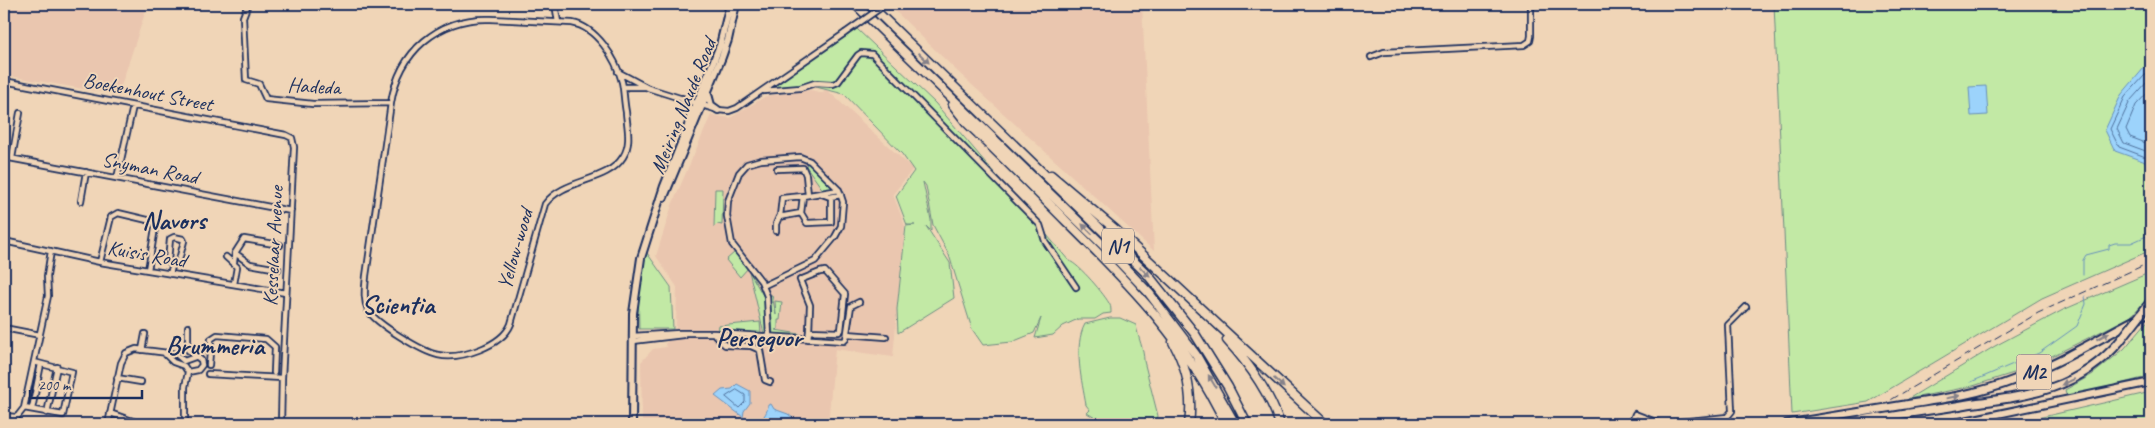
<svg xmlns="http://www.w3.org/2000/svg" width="2155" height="428" font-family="Caveat,sans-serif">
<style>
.built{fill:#eac6af}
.green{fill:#c2e9a5;stroke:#6e8c82}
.water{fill:#9cd3fb;stroke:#6891bc}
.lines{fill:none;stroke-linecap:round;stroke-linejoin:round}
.shore{stroke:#4f719d;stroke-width:1}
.stream{stroke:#6891bc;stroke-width:1}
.street-casing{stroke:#1b2f5e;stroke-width:8}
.secondary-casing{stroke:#1b2f5e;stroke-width:10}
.primary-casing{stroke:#1b2f5e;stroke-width:11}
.highway-casing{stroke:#1b2f5e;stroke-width:11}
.street{stroke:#f0d5b7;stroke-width:4.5}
.secondary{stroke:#f0d5b7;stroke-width:6}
.primary{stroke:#f0d5b7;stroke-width:7}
.highway{stroke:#f0d5b7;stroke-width:8}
.rail{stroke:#1b2f5e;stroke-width:1;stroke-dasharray:8 4;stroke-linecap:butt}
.street-bridge-casing{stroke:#1b2f5e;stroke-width:8;stroke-linecap:butt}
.primary-bridge-casing{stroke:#1b2f5e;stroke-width:11;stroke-linecap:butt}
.street-bridge{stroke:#f0d5b7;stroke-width:4.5}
.primary-bridge{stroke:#f0d5b7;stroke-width:7}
.oneway{fill:#86828a}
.labels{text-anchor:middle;stroke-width:4;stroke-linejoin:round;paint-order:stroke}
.shield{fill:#f0d5b7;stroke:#5b6179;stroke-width:1}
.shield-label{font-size:20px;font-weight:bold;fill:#1b2f5e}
.street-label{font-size:21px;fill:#1b2f5e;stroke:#f0d5b7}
.district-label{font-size:26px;font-weight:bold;fill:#1b2f5e;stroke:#f0d5b7}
</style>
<rect width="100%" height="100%" fill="#f0d5b7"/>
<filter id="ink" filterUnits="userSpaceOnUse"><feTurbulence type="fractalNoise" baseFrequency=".02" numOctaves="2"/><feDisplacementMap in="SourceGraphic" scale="10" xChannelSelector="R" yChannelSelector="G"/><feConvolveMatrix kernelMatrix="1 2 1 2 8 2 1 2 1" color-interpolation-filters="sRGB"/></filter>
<g filter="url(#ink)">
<path class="built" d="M4,4H148L118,95L4,75Z
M888,4H1142L1154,251L959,73Z
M825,88L913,169L893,194L905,226L893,357L835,349L828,424H642L641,362L653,349L666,347L665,344L667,341L673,340V329L676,328L677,287L656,256L672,205L711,115L730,118L766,96L811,90L823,93Z"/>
<path class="green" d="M1774,4H2151V250L2042,298L1868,402L1792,414Z
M857,29L935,103L1069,261C1078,263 1106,296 1110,305C1111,306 1111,312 1111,313L1103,314L1095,319H1078L1063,326L1053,335L1035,338L1041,318L1034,333L1012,342L983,345L972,329L949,255L933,225L926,186L923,182L931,220V231L926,226L950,263L954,298L898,333L897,309L906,226L915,225H907L896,196L914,171L902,154L844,94L812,86L770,89Z
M807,163L835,186L825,193L806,166Z
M715,189H723L722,225L717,224L714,227Z
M735,252L748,268L740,277L726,260Z
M647,253L671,287L673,329H639L638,272Z
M749,271L765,299L768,334H764Z
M2151,272V295L2130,317L2026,369L1973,386L1908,399L1995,346L2063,310Z
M770,295H772L776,315L775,301L782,302L780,320H778V329L775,330L800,334L798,336L773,334Z
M2151,317V376L2067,397L2065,390L2093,374L2124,349Z
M1110,318H1120L1136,325C1138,338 1144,349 1144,361L1158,416L1156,424H1105L1087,413L1090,410L1086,405C1082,382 1073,346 1085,324Z
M760,322L761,333L719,330L718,326Z
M2151,392V424H2012Z"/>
<path class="water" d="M2144,68L2151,69V164L2115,151L2105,130L2121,95Z
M1986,86L1988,115L1971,116L1969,87Z
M737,384L750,391V403L744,411L743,417L715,396L722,390L732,389Z
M771,404L774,409L788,414L800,424H755C762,421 768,412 768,405Z"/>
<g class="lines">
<path class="shore" d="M2151,74L2145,75L2125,97L2110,129L2119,147L2151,159
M2151,80L2148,81L2130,101L2117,129L2124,143L2151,153
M2151,89L2136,105L2126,129L2130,137L2151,145
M737,390L745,395V402L739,408L726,397Z"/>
<path class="stream" d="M2083,275V260L2086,255L2109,249V245L2115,243H2131L2151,234
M1971,382L2039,353L2077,326L2086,304L2085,296"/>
<defs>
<path id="street" d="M248,4L243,17L246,80L259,84L266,99L313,104L391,103
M555,4L558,22
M491,19L572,23C596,27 616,58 622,82C624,91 624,102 626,112C627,127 632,143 623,157C607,183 564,178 545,204L511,324C502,346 460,360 438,355C423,352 376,324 368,310C363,299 365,288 366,276L391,103C399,52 438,17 491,19Z
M1371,57L1384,52L1524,45L1530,41L1531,36V4
M618,72L648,88L718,110L729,111L737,108L845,33
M4,81L286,135L292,138L294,147L282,378L281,424
M623,87H645
M764,91L800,88L815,83L833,84L838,82L858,55L861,53L872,54L1040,225L1045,241L1076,287
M4,157L291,211
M12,158L20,113
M777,169L803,168L806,175L808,195
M117,178L133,106
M822,194L830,197L841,195
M81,201L86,172
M801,213L807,223L831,222V200
M780,216L782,198L803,196
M776,231V224L779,217L801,213L803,196L839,190
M4,241L100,262L286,293
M235,253L250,264L278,269
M226,257L237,267L234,284
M100,262L111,217L118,213L156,222L148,270
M234,262L235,253L244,239L280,245
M170,274L173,263L168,261L170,239L174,237L183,239L184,241L179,260L173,263
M763,286L815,261L835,237L841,226L843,202L839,190L810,161L800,157L761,160L747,164L739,173L728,201L727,216L732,244L761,281L767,296L769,336
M188,327V350L201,360L202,365L198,370L188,372
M4,328L40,335
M847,334L886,337
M715,335L725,345L751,346L760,350L765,380L770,382
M633,336L679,333H714L844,341L846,339L851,306L859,302
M808,339L809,331L839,332L841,330L845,294L825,271L820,272L800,280L810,305L809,331
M633,341L683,335
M142,350L145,334
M165,354L173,362L184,366L188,372
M209,365L211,339L217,335L266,339L275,347L274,373
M208,374L282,378
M117,378L141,382
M24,408L63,415L72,372L34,362
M32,409L41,364
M47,413L57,367
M110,413L141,424
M4,416L17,417L24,408L48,296L47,276L51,251
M108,424L121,363L126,353L136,349L176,354L184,361L195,357
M185,424V387L188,372
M1631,424L1635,414L1661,424L1727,417L1732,411L1728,325L1746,307"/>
<path id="secondary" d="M708,94L711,105L718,110
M682,99L689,107L690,119
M664,197L722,57L728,40L736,4
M632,424L633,313L641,258L664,186L720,45L730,4
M1950,424L2151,382"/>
<path id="primary" d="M1905,405C1942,399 1979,394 2014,380C2062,362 2106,335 2151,311
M1880,417C1910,413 1939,409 1968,404C2028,396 2079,390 2120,341
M1787,424L1862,412"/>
<path id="highway" d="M855,4L1108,250L1149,293L1196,355L1235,424
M869,4L1148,275L1195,334L1228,387L1247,424
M953,105L967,123C1001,155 1034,189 1067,222C1131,285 1187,342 1226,424
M1051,175L1116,230L1325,424
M1227,340C1250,365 1269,392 1280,424
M1173,342C1187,368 1193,395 1189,424"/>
</defs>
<use href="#street" class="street-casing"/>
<use href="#secondary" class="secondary-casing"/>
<use href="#primary" class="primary-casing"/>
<use href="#highway" class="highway-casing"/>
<use href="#street" class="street"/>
<use href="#secondary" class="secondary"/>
<use href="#primary" class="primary"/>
<use href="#highway" class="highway"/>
<path class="rail" d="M1850,424L2038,313L2151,262"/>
<defs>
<path id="street-bridge" d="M845,33L886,4"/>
<path id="primary-bridge" d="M2120,341L2151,301
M1862,412L1905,405
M1837,424L1880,417"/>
</defs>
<use href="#street-bridge" class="street-bridge-casing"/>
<use href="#primary-bridge" class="primary-bridge-casing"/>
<use href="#street-bridge" class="street-bridge"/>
<use href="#primary-bridge" class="primary-bridge"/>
</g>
<defs><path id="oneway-solid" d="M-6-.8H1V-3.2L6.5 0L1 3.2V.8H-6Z" transform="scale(1.25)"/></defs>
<g class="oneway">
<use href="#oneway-solid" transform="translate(924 58) rotate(44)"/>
<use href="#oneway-solid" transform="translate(1087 229) rotate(-136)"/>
<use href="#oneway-solid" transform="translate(1145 272) rotate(46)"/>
<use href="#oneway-solid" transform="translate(2103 336) rotate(-29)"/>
<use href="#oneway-solid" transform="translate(1212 381) rotate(-121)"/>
<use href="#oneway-solid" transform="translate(2068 382) rotate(156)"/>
<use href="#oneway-solid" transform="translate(1279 383) rotate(43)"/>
<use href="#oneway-solid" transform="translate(1953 397) rotate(-12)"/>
</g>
</g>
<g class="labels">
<g class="shield">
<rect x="1102" y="228.5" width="32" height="35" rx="4"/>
<rect x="2016.5" y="354.5" width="35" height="35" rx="4"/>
</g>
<g class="shield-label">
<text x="1118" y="253">N1</text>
<text x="2034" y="379">M2</text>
</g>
<g class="street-label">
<text transform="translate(314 86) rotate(3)" y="7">Hadeda</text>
<text transform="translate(148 92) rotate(11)" y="7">Boekenhout Street</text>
<text transform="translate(683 106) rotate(-68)" y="7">Meiring Naude Road</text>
<text transform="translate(150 168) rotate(11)" y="7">Snyman Road</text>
<text transform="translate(273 246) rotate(-87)" y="7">Kesselaar Avenue</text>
<text transform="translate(515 249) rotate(-74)" y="7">Yellow-wood</text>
<text transform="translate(147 254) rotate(10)" y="7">Kuisis Road</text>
</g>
<g class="district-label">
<text x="174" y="229">Navors</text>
<text x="398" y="313">Scientia</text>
<text x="759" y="346">Persequor</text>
<text x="215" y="354">Brummeria</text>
</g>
</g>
<rect width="2155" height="428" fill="none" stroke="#f0d5b7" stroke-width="20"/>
<rect x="10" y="10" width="2135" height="408" fill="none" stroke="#1b2f5e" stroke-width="2" filter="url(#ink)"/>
<path d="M30 390v8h112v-8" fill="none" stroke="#1b2f5e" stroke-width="2.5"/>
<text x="38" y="390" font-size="15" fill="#1b2f5e" stroke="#f0d5b7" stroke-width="4" paint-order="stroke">200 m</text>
</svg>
